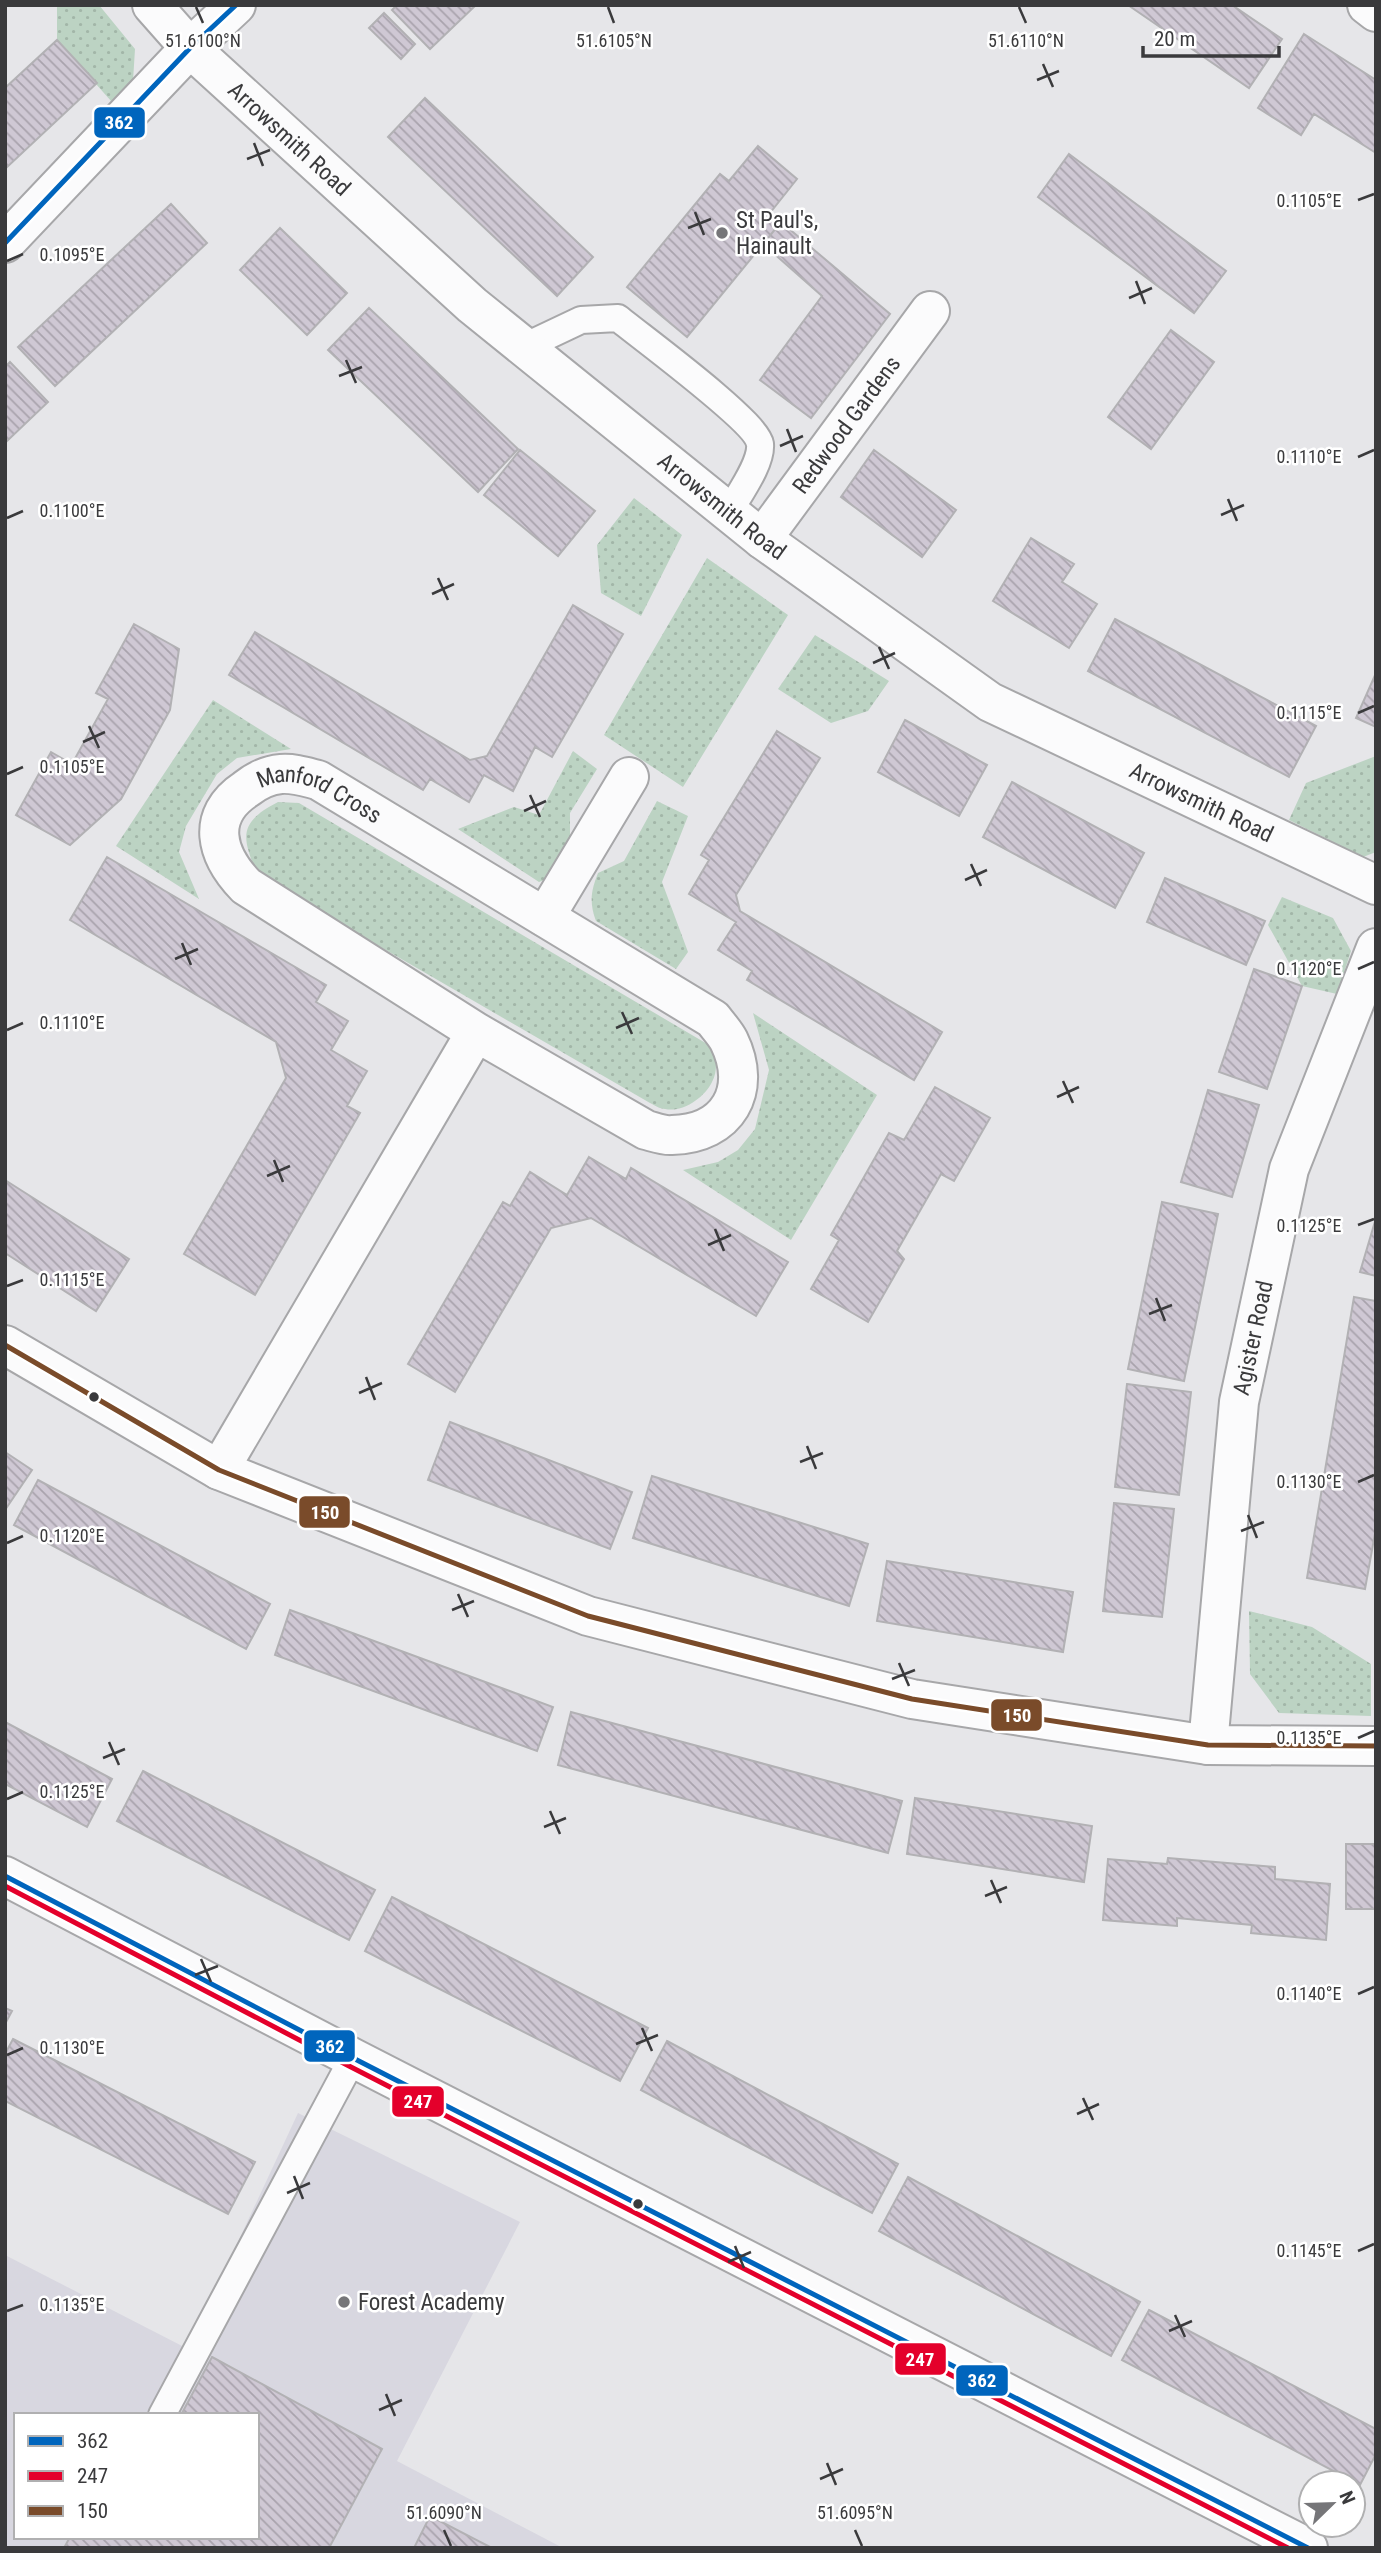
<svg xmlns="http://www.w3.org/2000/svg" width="1381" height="2553" font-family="'Roboto Condensed',sans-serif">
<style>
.built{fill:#d8d7e0;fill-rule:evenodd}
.grass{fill:url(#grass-dots)}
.building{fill:url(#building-back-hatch);stroke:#b2b1b4;stroke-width:2}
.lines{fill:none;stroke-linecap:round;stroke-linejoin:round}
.service-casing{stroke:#a7a7a9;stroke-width:30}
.minor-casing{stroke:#a7a7a9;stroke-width:42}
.tertiary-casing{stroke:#a7a7a9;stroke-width:42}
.service{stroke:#fbfbfc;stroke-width:26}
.minor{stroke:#fbfbfc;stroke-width:38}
.tertiary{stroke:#fbfbfc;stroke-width:38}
.bus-1-casing{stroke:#fff;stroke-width:10}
.bus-2-casing{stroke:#fff;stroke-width:10}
.bus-3-casing{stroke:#fff;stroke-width:10}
.bus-1{stroke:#0065bd;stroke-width:5}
.bus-2{stroke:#e4002b;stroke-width:5}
.bus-3{stroke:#7a4b2a;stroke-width:5}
.ticks{fill:none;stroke:#3a3a3c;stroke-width:2.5}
.poi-dot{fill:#767679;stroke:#fff;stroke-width:2.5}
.bus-dot{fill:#3a3a3c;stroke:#fff;stroke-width:2.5}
.labels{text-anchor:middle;stroke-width:5;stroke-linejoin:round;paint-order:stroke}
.street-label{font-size:23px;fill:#3a3a3c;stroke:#fff}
.poi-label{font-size:23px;fill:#3a3a3c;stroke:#fff;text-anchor:start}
.ticks-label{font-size:18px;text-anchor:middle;fill:#3a3a3c;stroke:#fff;stroke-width:5;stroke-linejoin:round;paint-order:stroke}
.line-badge{stroke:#fff;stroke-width:2.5}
.badge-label{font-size:19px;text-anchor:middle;font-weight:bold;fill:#fff}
</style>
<defs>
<pattern id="grass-dots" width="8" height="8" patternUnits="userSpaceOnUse" patternTransform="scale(1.75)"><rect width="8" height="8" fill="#bcd3c3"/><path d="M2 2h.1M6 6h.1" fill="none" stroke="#a2b6a8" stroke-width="1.8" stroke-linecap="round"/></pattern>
<pattern id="building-back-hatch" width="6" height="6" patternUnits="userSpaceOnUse" patternTransform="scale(1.75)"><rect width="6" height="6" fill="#cfc8d4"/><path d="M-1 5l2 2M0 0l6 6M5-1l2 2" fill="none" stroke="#a9a3ad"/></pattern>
</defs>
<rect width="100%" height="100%" fill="#e6e6e9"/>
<path class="built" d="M298,2113L520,2222L397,2461L563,2548H5V2255L188,2349ZM16,2415H257V2537H16Z"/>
<path class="grass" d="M57,5H99L135,49L133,81L111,101L57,40Z
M634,498L682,535L641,616L601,593L597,545Z
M707,558L788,615L683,787L604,735Z
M815,635L889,681L868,711L831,723L778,689Z
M213,700L291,749L237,758L217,774L186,826L179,852L199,899L116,846Z
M573,751L597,769L570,813V843L547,879L539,882L458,829L514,807L539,815Z
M1376,756V852L1363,857L1289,820L1306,783Z
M657,801L688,816L662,882L688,952L676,969L596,921C589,902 591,891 598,873L624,861Z
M278,802L299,803L714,1048C716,1059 718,1071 712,1082C705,1097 683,1113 665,1109C660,1109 654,1105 650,1103L258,876C242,838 237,823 278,802Z
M1282,897L1333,918L1351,951L1337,994L1302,986L1268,925Z
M753,1013L877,1095L791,1240L683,1170L718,1162L738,1150L755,1129L769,1070Z
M1249,1611L1312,1627L1371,1664V1716L1279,1713L1250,1674Z"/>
<path class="building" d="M397,5H476L430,49L392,10Z
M1128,5H1232L1282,39L1249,88Z
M384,13L415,44L401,59L369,28Z
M1304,34L1376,80V153L1314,114L1301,135L1258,108Z
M57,40L97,83L5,169V88Z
M425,98L593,257L557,296L388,137Z
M758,146L797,179L770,213L781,222L687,337L627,287L720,174L729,181Z
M1069,154L1226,271L1194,313L1038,197Z
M171,204L207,243L55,386L18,347Z
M781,222L890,314L811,418L760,380L822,296L763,244Z
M280,228L347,293L307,335L240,270Z
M369,308L518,449L478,492L328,350Z
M1171,330L1214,362L1151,449L1108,417Z
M10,362L48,402L5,443V367Z
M520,450L595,511L558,556L484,495Z
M874,450L956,510L922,557L841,497Z
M1031,538L1074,564L1062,582L1097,604L1069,648L993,601Z
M573,605L623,634L552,757L535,747L513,791L484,775L469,802L430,779L423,790L229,675L255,632L470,760L487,756Z
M1115,619L1316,726L1289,777L1088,671Z
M134,624L179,649L170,710L121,799L70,845L16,815L51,752L72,764L108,699L96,693Z
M1376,673V727L1356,718Z
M905,720L987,765L959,816L878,772Z
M777,731L820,758L736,895L740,911L942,1032L914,1080L747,980L752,971L718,950L736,922L689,894L709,860L701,855Z
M1012,782L1144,853L1115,908L983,837Z
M107,857L326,985L316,1002L348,1021L331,1050L367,1071L347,1106L360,1113L255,1295L184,1254L286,1078L276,1042L70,920Z
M1165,878L1265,921L1246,965L1147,922Z
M1254,969L1302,986L1267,1089L1219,1072Z
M935,1087L990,1118L954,1181L941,1174L897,1251L904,1259L868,1322L811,1289L839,1240L831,1235L889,1133L904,1140Z
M1208,1090L1259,1105L1232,1197L1181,1182Z
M589,1157L626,1179L631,1168L788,1262L756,1316L591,1218L551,1228L455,1392L408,1364L503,1202L510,1206L530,1172L567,1195Z
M5,1180L129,1259L96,1311L5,1253Z
M1162,1202L1218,1214L1184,1381L1128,1369Z
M1376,1218V1276L1360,1272Z
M1354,1297L1376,1301V1528L1365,1589L1307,1578Z
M1127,1384L1191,1392L1179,1495L1115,1487Z
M450,1422L632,1492L610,1549L428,1480Z
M5,1452L32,1470L5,1510Z
M652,1476L868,1544L849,1606L633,1538Z
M38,1480L270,1604L246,1649L14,1525Z
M1114,1503L1174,1509L1162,1617L1103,1611Z
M887,1561L1073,1592L1063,1652L877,1621Z
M290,1610L553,1707L537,1751L275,1655Z
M571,1712L902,1801L888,1853L558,1765Z
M5,1722L112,1779L87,1827L5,1784Z
M143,1771L375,1890L349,1940L117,1821Z
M915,1798L1092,1826L1084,1882L907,1854Z
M1346,1844H1376V1909H1346Z
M1168,1858L1275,1867V1879L1330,1884L1326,1940L1251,1933L1252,1925L1177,1918V1926L1103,1920L1108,1859L1167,1864Z
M392,1897L648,2028L620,2081L365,1951Z
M5,2008L12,2011L5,2024Z
M13,2039L255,2162L228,2214L5,2101V2054Z
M667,2041L898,2164L872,2213L641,2090Z
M908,2177L1140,2302L1111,2356L879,2231Z
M1149,2310L1376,2429V2454L1360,2485L1122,2360Z
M212,2357L382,2449L329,2548H64L70,2537H257V2415H181Z
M430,2516L492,2548H414Z"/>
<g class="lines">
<defs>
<path id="service" d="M524,347L581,320L618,318C641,337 756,421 760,444C762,463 739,494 729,512
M162,2415L353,2058"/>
<g id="minor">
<path id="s1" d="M152,5L190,48L472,305L762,539L990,702L1376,885"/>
<path d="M1367,5L1376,12"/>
<path d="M5,243L190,48L236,5"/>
<path id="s2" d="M762,539L930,311"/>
<path d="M545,917L629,777"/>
<path d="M5,1345L219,1470L588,1616L912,1699L1208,1745L1376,1746"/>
<path id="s3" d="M219,1470L476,1032L246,886C216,855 205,816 246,789C256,781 268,775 281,774C294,773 306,777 318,780L713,1019C718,1026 725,1033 729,1041C753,1090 728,1134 672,1135C664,1136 654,1132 646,1130L476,1032"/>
<path id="s4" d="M1208,1745L1239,1402L1289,1169L1376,948"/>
</g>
<path id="tertiary" d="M5,1876L353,2058L1308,2548"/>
</defs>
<use href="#service" class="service-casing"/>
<use href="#minor" class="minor-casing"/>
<use href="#tertiary" class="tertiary-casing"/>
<use href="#service" class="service"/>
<use href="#minor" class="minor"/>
<use href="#tertiary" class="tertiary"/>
<defs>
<path id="bus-1" d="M5,243L190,48L236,5
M5,1876L353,2058L1308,2548"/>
<path id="bus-2" d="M5,1886L349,2066L1288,2548"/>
<path id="bus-3" d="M5,1345L219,1470L588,1616L912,1699L1208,1745L1376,1746"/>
</defs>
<use href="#bus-1" class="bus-1-casing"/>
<use href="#bus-2" class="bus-2-casing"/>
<use href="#bus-3" class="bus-3-casing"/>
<use href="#bus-1" class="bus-1"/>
<use href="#bus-2" class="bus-2"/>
<use href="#bus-3" class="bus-3"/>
</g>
<path class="ticks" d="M196,7L203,23M608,7L614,23M1019,7L1026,23M1043,64L1053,87M1037,80L1059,71M254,143L263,166M247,159L270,150M1358,200L1374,194M695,212L704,235M688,228L711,219M7,261L23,254M1136,281L1145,304M1129,298L1152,288M346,360L356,383M339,376L362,367M787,429L796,452M780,446L803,436M1358,457L1374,450M1228,499L1237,521M1221,515L1244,505M7,518L23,511M438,578L448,600M432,594L454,584M879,647L889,669M873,663L895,653M1358,713L1374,706M89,726L99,748M83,742L105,732M7,774L23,767M530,795L540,817M524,811L546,801M971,864L981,886M965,880L987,870M182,943L191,965M175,959L198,949M1358,969L1374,962M622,1012L632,1034M616,1028L639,1018M7,1030L23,1023M1063,1081L1073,1103M1057,1097L1079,1087M274,1160L283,1182M267,1176L290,1166M1358,1225L1374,1219M715,1229L724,1251M708,1245L731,1235M7,1286L23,1280M1156,1298L1165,1321M1149,1314L1172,1305M366,1377L375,1400M359,1393L382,1383M807,1446L816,1469M800,1462L823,1453M1358,1482L1374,1475M1248,1515L1257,1538M1241,1531L1264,1522M7,1543L23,1536M458,1594L468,1617M452,1610L474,1601M899,1663L909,1686M892,1679L915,1670M1358,1738L1374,1731M109,1742L119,1765M103,1758L125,1749M7,1799L23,1792M550,1811L560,1834M544,1827L566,1818M991,1880L1001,1903M985,1896L1007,1887M201,1959L211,1982M195,1975L218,1966M1358,1994L1374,1987M642,2028L652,2051M636,2044L658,2035M7,2055L23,2048M1083,2098L1093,2120M1077,2114L1099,2104M294,2176L303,2199M287,2193L310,2183M735,2246L744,2268M1358,2251L1374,2244M728,2262L751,2252M7,2311L23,2305M1175,2315L1185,2337M1169,2331L1192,2321M386,2394L395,2416M379,2410L402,2400M827,2463L836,2485M820,2479L843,2469M444,2530L451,2546M855,2530L862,2546"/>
<g class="poi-dot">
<circle cx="722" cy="233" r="7"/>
<circle cx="344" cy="2302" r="7"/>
</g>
<g class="bus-dot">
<circle cx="94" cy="1397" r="6"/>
<circle cx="638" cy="2204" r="6"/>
</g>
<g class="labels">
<g class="street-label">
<text dy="8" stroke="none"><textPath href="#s1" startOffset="192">Arrowsmith Road</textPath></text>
<text dy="8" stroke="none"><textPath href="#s2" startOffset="142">Redwood Gardens</textPath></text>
<text dy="8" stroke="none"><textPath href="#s1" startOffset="760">Arrowsmith Road</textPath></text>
<text dy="8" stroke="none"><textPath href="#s1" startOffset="1326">Arrowsmith Road</textPath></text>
<text dy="8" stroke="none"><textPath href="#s3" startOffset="976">Manford Cross</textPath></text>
<text dy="8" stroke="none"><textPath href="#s4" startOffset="410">Agister Road</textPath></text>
</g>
<g class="poi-label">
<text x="736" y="228">St Paul's,<tspan x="736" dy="26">Hainault</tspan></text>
<text x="358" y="2310">Forest Academy</text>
</g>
</g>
<g class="ticks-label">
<text x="203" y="47">51.6100°N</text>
<text x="614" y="47">51.6105°N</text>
<text x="1026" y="47">51.6110°N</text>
<text x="1309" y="207">0.1105°E</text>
<text x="72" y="261">0.1095°E</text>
<text x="1309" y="463">0.1110°E</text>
<text x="72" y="517">0.1100°E</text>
<text x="1309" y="719">0.1115°E</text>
<text x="72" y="773">0.1105°E</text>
<text x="1309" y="975">0.1120°E</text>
<text x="72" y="1029">0.1110°E</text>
<text x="1309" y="1232">0.1125°E</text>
<text x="72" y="1286">0.1115°E</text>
<text x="1309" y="1488">0.1130°E</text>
<text x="72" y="1542">0.1120°E</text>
<text x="1309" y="1744">0.1135°E</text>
<text x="72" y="1798">0.1125°E</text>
<text x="1309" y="2000">0.1140°E</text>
<text x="72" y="2054">0.1130°E</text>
<text x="1309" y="2257">0.1145°E</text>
<text x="72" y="2311">0.1135°E</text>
<text x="444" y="2519">51.6090°N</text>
<text x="855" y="2519">51.6095°N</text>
</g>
<g class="line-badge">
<rect x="93" y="106" width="53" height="33" rx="7" fill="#0065bd"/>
<rect x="298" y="1495" width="53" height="34" rx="7" fill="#7a4b2a"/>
<rect x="990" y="1698" width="53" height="34" rx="7" fill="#7a4b2a"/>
<rect x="303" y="2029" width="53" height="34" rx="7" fill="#0065bd"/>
<rect x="391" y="2085" width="54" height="33" rx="7" fill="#e4002b"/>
<rect x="894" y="2342" width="53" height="34" rx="7" fill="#e4002b"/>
<rect x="955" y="2364" width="54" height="33" rx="7" fill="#0065bd"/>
</g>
<g class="badge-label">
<text x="119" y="129">362</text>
<text x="325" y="1519">150</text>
<text x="1017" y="1722">150</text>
<text x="330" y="2053">362</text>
<text x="418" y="2108">247</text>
<text x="920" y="2366">247</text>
<text x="982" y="2387">362</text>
</g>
<rect width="1381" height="2553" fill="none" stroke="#3a3a3c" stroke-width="14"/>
<rect x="14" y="2413" width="245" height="126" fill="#ffffff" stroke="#b0b0b1" stroke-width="2"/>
<rect x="28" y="2436" width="35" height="10" fill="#0065bd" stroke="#b0b0b1" stroke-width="2"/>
<text x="77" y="2448" font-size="21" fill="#3a3a3c">362</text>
<rect x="28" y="2471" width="35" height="10" fill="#e4002b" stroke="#b0b0b1" stroke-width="2"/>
<text x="77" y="2483" font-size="21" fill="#3a3a3c">247</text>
<rect x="28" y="2506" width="35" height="10" fill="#7a4b2a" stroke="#b0b0b1" stroke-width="2"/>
<text x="77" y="2518" font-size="21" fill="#3a3a3c">150</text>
<g transform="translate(1332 2504) rotate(67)"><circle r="33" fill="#ffffff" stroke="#b0b0b1" stroke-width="2"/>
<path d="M0-5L12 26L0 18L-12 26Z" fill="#767679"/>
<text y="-10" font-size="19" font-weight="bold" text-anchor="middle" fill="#3a3a3c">N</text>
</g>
<path d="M1143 46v10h136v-10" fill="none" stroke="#3a3a3c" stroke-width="3.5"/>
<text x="1154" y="46" font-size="21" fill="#3a3a3c" stroke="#ffffff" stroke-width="5" paint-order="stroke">20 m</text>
</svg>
